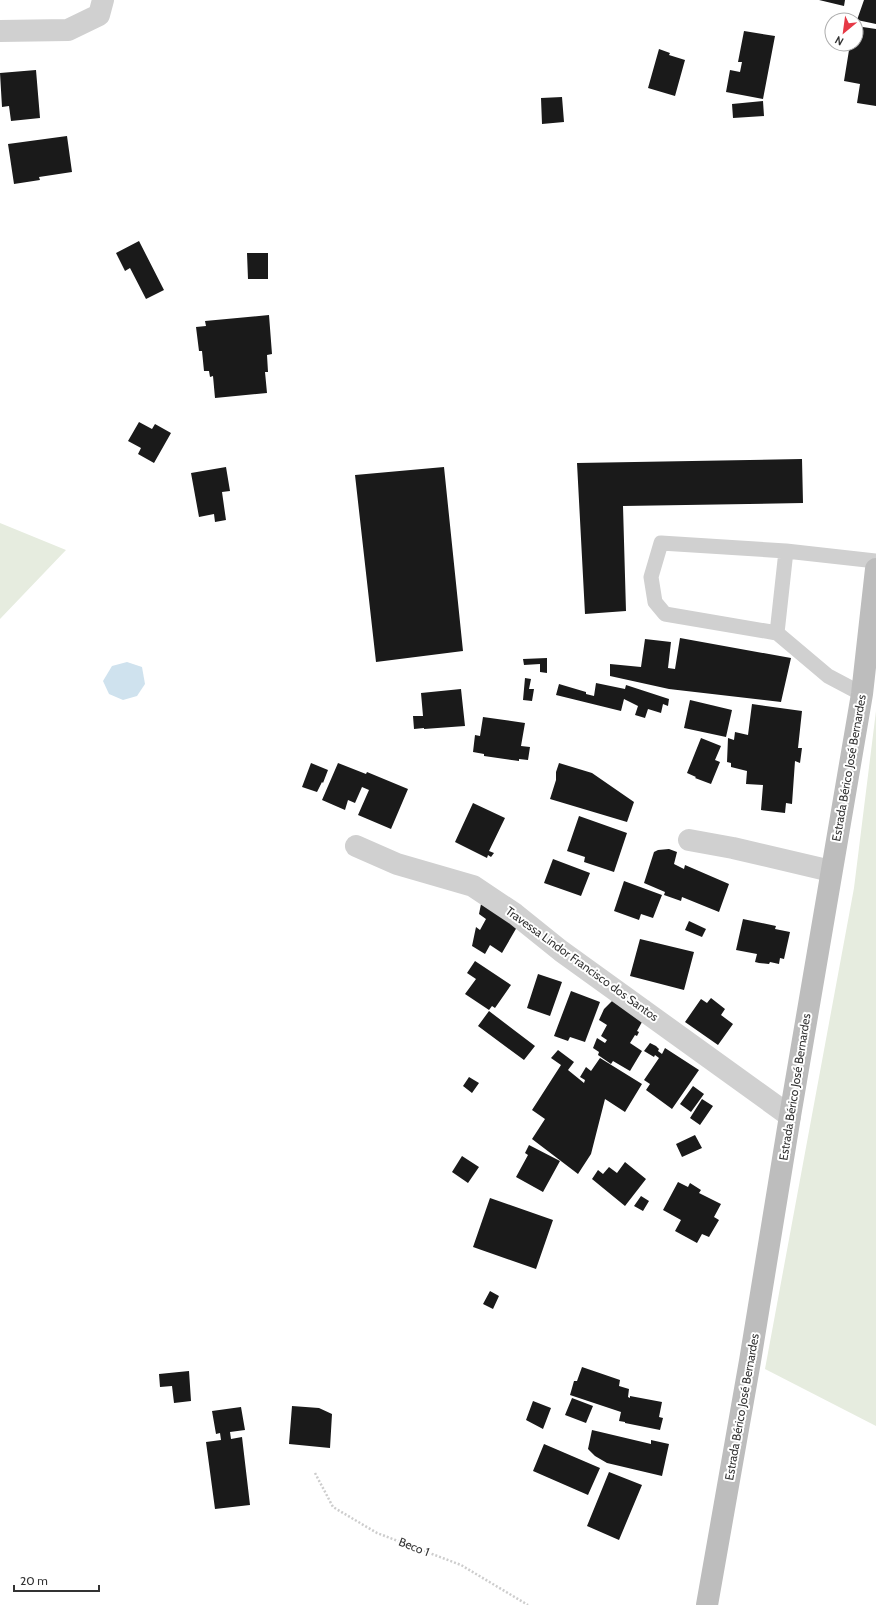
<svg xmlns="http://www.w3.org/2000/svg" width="876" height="1605" font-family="Cabin,sans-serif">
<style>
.green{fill:#e6ecdf}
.water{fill:#cfe2ee}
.building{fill:#1a1a1a}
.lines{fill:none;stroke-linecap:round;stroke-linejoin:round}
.path{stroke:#cdcdcd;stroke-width:2.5;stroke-dasharray:2 2;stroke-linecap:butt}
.service{stroke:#d0d0d0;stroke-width:15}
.minor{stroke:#d0d0d0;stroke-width:22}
.secondary{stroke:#bdbdbd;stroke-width:22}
.labels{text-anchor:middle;stroke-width:4;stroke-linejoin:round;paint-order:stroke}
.street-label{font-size:12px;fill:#333;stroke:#fff}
</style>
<rect width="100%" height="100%" fill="#fff"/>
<path class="green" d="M0,523L66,550L0,619Z
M876,711V1426L765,1369L854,888Z"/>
<path class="water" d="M127,662L142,667L145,684L137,696L123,700L109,694L103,681L112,666Z"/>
<path class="building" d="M819,0H845L844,6Z
M864,0H876V24L857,20Z
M856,26L876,29V106L857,103L860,84L844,81L850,44H856Z
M744,31L775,36L763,99L726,92L730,70L740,72L742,62H738Z
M659,49L670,53L669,55L685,60L675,96L648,88Z
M36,70L40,118L11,121L9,106L2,107L0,73Z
M562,97L564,122L542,124L541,98Z
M763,101L764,116L733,118L732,104Z
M67,136L72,172L39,177L40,180L14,184L8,144Z
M139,241L164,290L146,299L130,268L125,271L116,253Z
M247,253H268V279H248Z
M269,315L272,354L267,355L268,372H265L267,393L215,398L213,376L210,377L209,371H204L202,351H199L196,327L206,326L205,321Z
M139,422L152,429L155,424L171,433L154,463L138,454L141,448L128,441Z
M802,459L803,503L623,506L626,611L585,614L577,463Z
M226,467L230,491L222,492L226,520L215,522L214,514L199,517L191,473Z
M444,467L463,651L376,662L355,475Z
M680,638L791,658L781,702L669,689L610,676V664L641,667L645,639L671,642L668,668L675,669Z
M547,658V673L540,672V664L524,665L523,659Z
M525,678L531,679L529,689H534L532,701L523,700Z
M596,683L625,689L626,685L669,699L668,706L663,704L661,713L648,709L645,718L635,715L638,706L624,699L621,711L556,695L559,684L586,692V694L594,696Z
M461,689L465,726L424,729V728L414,729L413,716H423L421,693Z
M690,700L732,710L726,737L684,728Z
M752,704L802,711L798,748H802L800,763L795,761L792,804L786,803L785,813L761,810L763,785L746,784L747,771L731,767V763L727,762L728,738L734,740L735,732L748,735Z
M483,717L525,723L521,746L530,747L528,760L519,759V761L484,756V754L473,752L475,735L480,736Z
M701,738L721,746L715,760L720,762L711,784L695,778L696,777L687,773Z
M311,763L328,770L323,783L322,782L317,792L302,787Z
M338,763L366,774L367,772L408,789L391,829L358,815L369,790L362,787L355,803L348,800L345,810L322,800Z
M559,763L592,773L634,802L627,822L550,799L556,780V772Z
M473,803L505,818L489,851L494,853L491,857L488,855L487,858L455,842Z
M579,816L627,833L614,872L584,862L585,857L567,851Z
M669,849L677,852L674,864L684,869L685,865L729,884L719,912L682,897L681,901L664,895L665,892L644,883L654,852L658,850Z
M553,859L590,873L581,896L544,883Z
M624,881L662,895L653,918L641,914L639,920L614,911Z
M481,904L517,927L502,953L490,945L485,954L472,946L476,927L480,930L486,919L479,914Z
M743,919L776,926L775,929L790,932L784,959L780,958L779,964L770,962L769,964L759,963L755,962L757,954L736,950Z
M689,921L706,929L702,937L685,930Z
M640,939L694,952L684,990L630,976Z
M475,961L511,985L495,1008L492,1006L489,1010L465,994L476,979L467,973Z
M538,974L562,982L550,1016L527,1008Z
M571,991L600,1002L585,1042L570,1037L568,1041L554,1036Z
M711,998L725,1009L721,1015L733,1024L718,1045L685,1022L701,999L707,1003Z
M613,1000L642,1022L637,1031L639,1032L637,1036L635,1035L630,1043L642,1051L630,1071L613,1061L611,1064L598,1055L599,1052L593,1048L597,1038L605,1043L607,1040L601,1036L607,1025L599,1020L604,1009Z
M489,1011L535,1046L524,1060L478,1026Z
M650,1043L656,1046L659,1049L658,1051L662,1054L665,1048L699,1070L672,1109L646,1090L650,1084L644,1080L659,1058L655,1055L654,1057L644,1051Z
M558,1050L574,1062L568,1070L584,1083L585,1080L580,1077L586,1067L591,1071L600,1058L642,1084L625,1112L605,1099L591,1154L578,1174L532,1139L545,1119L532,1110L561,1065L551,1058Z
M469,1077L479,1083L472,1093L463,1086Z
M693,1086L704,1094L691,1112L680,1104Z
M702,1099L713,1106L700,1125L690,1118Z
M695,1135L702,1148L682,1157L676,1144Z
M529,1145L560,1161L543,1192L516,1177L528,1155L525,1153Z
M462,1156L479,1167L468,1183L452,1172Z
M625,1162L646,1179L625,1206L592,1179L598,1170L603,1174L609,1167L617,1173Z
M678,1182L688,1187L690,1183L701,1190L699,1193L721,1204L714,1217L719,1220L709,1237L702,1234L697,1243L675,1231L681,1220L663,1210Z
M641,1196L649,1201L643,1211L634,1206Z
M490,1198L553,1220L536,1269L473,1247Z
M490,1291L499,1296L493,1309L483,1304Z
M582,1367L620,1380L619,1386L629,1389L628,1397L630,1398V1396L662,1402L659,1417L663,1418L660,1430L625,1423V1422L619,1421L621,1412L570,1395L574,1381H577Z
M189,1371L191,1401L174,1403L172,1386L160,1387L159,1374Z
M572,1398L593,1406L586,1423L565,1415Z
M533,1401L551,1408L543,1429L526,1420Z
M292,1406L319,1408L332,1414L330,1448L289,1444Z
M241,1407L245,1430L230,1432L231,1439L242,1437L250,1505L215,1509L206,1442L221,1440L220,1433L216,1434L212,1411Z
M592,1430L651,1444V1440L669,1444L662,1476L607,1463L595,1456L588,1449Z
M544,1444L600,1468L588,1495L533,1471Z
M609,1472L642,1485L619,1540L587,1526Z"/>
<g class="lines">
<path class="path" d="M315,1473L333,1507L377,1533L461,1565L528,1605"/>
<path class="service" d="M777,633L786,551
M862,694L828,676L777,633L665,614L655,602L651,577L661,543L786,551L876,561"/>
<path class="minor" d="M0,31L68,30L99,15L103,0
M689,840L733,848L831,871
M356,846L397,864L473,886L515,914L561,951L790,1116"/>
<path class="secondary" d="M707,1605L750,1361L790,1116L862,694L876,569"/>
</g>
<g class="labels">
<g class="street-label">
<text transform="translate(849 768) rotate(-80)" y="4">Estrada Bérico José Bernardes</text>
<text transform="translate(582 964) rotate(36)" y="4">Travessa Lindor Francisco dos Santos</text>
<text transform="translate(795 1087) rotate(-81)" y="4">Estrada Bérico José Bernardes</text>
<text transform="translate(742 1407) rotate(-80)" y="4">Estrada Bérico José Bernardes</text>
<text transform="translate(414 1547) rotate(21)" y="4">Beco 1</text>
</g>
</g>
<g transform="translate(844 32) rotate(209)"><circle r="19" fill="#ffffff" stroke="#adadad"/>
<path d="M0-3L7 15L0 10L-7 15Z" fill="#e63946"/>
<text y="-6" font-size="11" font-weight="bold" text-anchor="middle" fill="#333333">N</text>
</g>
<path d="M14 1585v6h85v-6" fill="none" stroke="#333333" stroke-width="2"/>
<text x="20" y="1585" font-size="12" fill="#333333" stroke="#ffffff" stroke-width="3" paint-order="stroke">20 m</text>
</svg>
